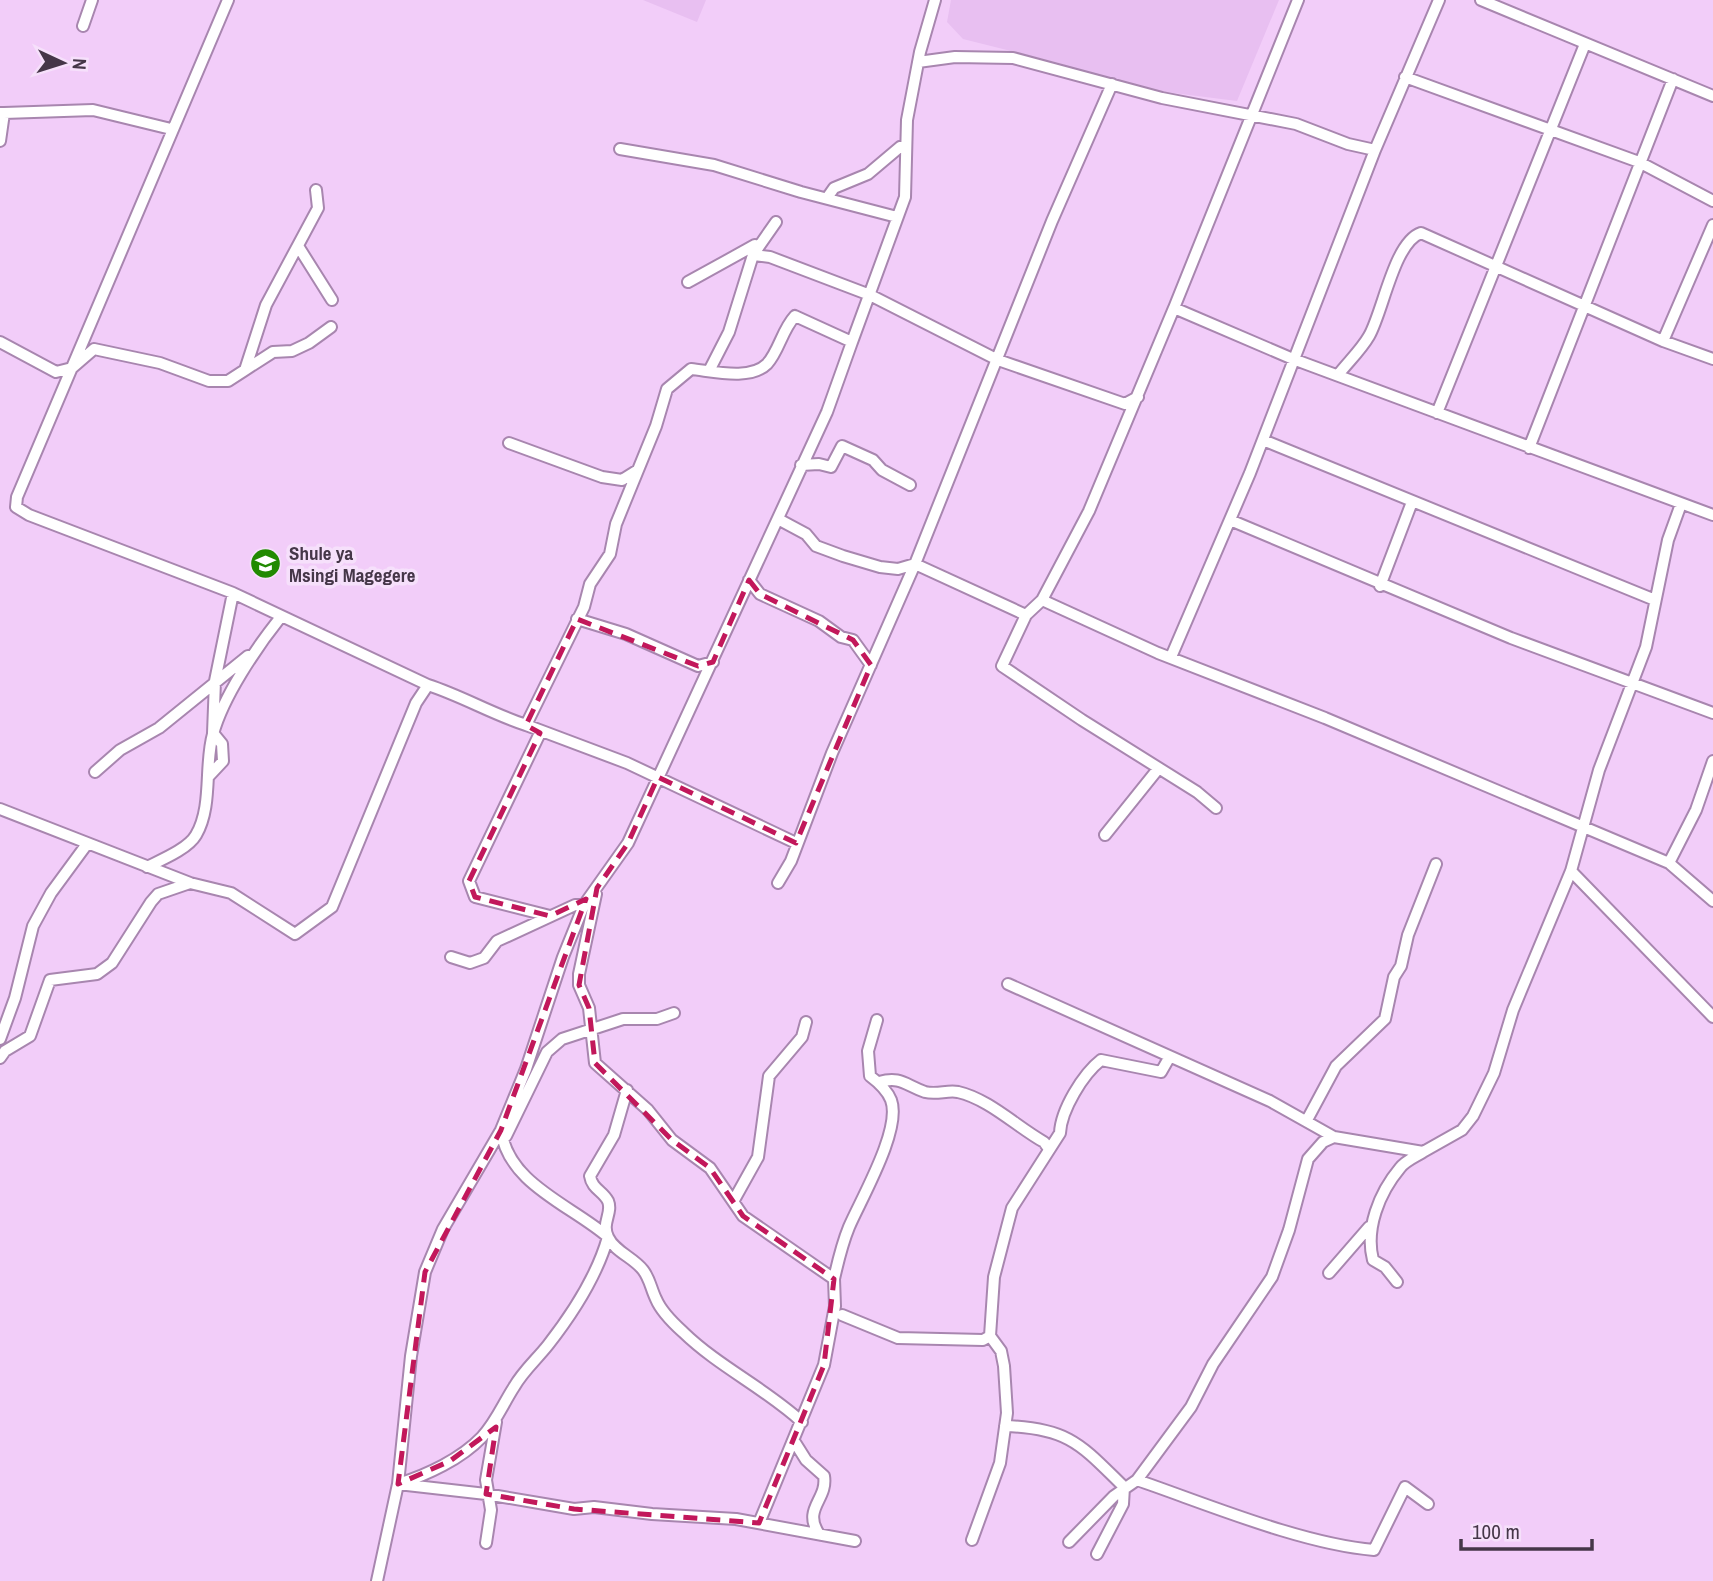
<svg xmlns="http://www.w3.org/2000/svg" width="1713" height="1581" font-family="'Archivo Narrow',sans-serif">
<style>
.built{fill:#e8bff1}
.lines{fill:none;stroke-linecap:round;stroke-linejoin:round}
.minor-casing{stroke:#a886af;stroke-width:14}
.minor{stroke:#fff;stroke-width:10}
.marked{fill:none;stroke:#c2185b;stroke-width:5;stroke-dasharray:14 9;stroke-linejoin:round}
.labels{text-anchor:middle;stroke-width:7;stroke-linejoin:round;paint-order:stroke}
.poi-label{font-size:19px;font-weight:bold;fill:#453648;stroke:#f6e0fb;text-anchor:start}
</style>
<rect width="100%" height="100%" fill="#f2cdf9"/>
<path class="built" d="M643,0H706L697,22Z
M951,0H1279L1237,101L1134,88L1059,63L963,39L947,22Z"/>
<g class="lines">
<defs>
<path id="minor" d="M228,0L17,497L16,507L29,515L233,593L428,685
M1298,0L1174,308L1293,359L1713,515
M1481,0L1713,96
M83,26L92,0
M918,62L955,57L1013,58L1162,98L1296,124L1348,144L1375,150
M1405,77L1639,162L1713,201
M0,113H4L0,141
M4,113L93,110L171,129
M620,149L714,165L801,192L897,217
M827,198L834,188L868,174L900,147L906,146
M298,246L332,300
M753,255L770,257L870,295L998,360L1125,404L1138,397
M688,282L755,245
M1174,308L1089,511L1042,600L1026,615L1002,666L1082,720L1197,792L1216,808
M1663,341L1713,225
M0,342L56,372L72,368L94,349L160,363L209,381H228L245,370L266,305L318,208L316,190
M245,370L273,352L292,351L309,343L331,327
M709,371L729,332L753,255L776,222
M1338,375C1348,362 1361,350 1369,336C1383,312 1394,242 1421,233L1663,341L1713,359
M1437,413L1585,44
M1263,440L1655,600
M509,443L602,477L622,480L638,470
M1529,448L1673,79
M801,465L819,464L831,467L842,446L873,460L882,470L910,485
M778,519L806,534L816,546L843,556L880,567L898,569L915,564L1026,615
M1230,520L1511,638L1713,713
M749,580L760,594L819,621L841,637L853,640L871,665
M1380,586L1412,502
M1042,600L1158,653L1325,718L1669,863L1713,901
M577,619L626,634L698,666L713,662
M1171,657L1250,473L1375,150L1439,0
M526,725L627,763L796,843
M540,733L469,881L475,897L550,916
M95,772L120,750L159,728L248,656
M208,777L223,761L222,744L213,733L215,681L233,593
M0,809L190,883
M1105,835L1158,769
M1669,863L1696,810L1713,761
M147,867C161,860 188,849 196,835C213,806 204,765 213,734C223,697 256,648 280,618
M1571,871L1713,1017
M778,883L791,861L832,753L915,564L1052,221L1112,84
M596,894L579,974V985L589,1008L595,1063L648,1110L672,1140L710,1168L743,1216L834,1279L835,1306L824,1365L759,1523
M451,957L470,963L484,958L497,941L575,905H584
M1008,984L1270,1101L1334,1137
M0,1039L15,998L33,926L51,893L87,844
M0,1058L5,1051L30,1036L50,980L97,974L112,963L151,902L158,894L190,883L231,893L295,934L332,907L416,703L428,685C462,696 492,714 526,725L584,607L590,584L610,554L616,524L656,426L667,389L691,369C712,371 750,381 767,364C779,351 782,330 795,316L852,342L905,197L907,120L920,52L935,0
M879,1082C901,1076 905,1085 925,1092C937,1095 947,1090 958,1092C989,1099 1017,1127 1044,1142L1049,1149
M627,1090L614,1135L590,1176C592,1189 603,1191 608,1201C613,1213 601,1223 608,1237C615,1252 633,1257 643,1270C650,1279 651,1289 656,1299C661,1311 673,1323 683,1332C719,1367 765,1388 802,1422
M1307,1120L1336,1066L1385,1019L1394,977L1401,966L1408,935L1436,864
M501,1130C508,1184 571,1205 608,1237C597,1276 573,1313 548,1345C537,1359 523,1371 514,1387C503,1404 496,1422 482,1437C461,1459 427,1475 398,1484L486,1494L574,1509L594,1507L652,1514L736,1519L855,1541
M506,1136L547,1052L562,1039L623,1019H657L674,1013
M734,1200L758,1157L769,1076L802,1037L806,1022
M1329,1273L1369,1227
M834,1279C838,1261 842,1244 849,1227C861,1199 902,1129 891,1100C887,1090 878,1082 870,1076L868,1051L877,1020
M1397,1282L1385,1267L1373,1260C1365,1229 1379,1193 1400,1168C1405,1161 1415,1157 1423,1152
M842,1315L898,1338L983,1340L990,1336
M1005,1426C1070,1428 1082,1446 1124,1487L1123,1504L1097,1554
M794,1441L806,1460L824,1476C828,1500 802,1508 819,1534
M1137,1480C1207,1504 1302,1544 1374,1550L1405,1487L1428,1504
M972,1540L1000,1463L1007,1413L1004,1366L1001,1351L990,1336L994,1277L1012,1208L1060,1133C1061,1110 1083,1074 1101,1060L1161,1072L1169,1058
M1069,1542L1114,1496L1137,1480L1191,1407L1213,1364L1272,1277L1289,1230L1308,1159L1323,1142L1334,1137L1423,1152L1462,1130L1473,1116L1494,1073L1513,1010L1571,871L1599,770L1646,647L1668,540L1681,504
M486,1543L491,1510L486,1480L496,1422
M377,1581L398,1484L411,1356L425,1272L443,1229L501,1130L526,1069L563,957L584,905L628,843L827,412L852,342"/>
</defs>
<use href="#minor" class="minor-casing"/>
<use href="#minor" class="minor"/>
</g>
<path class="marked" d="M749,580L760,594L853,640L871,665L796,843L658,777L628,843L597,888L579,985L589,1008L595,1063L672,1140L710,1168L743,1216L834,1279L824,1365L759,1523L574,1509L486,1494L496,1427L450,1461L398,1484L425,1272L501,1130L586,899L550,916L475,897L469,881L540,733L526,725L577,619L698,666L713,662Z"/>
<defs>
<symbol id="school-disc" viewBox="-11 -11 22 22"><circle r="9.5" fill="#218a01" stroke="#f6e0fb"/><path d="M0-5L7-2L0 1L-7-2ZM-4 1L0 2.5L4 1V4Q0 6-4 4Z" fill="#fff"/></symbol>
</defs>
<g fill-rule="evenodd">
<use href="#school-disc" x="248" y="546" width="35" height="35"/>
</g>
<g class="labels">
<g class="poi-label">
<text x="289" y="560">Shule ya<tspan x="289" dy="22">Msingi Magegere</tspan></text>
</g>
</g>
<g transform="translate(63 63) rotate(94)" stroke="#f6e0fb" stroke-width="5" paint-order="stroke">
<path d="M0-5L12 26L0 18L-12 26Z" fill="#453648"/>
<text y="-10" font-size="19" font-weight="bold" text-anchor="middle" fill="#453648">N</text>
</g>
<path d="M1461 1539v10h131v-10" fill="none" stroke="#453648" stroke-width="3.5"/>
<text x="1472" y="1539" font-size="21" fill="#453648" stroke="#f6e0fb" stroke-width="5" paint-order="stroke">100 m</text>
</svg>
